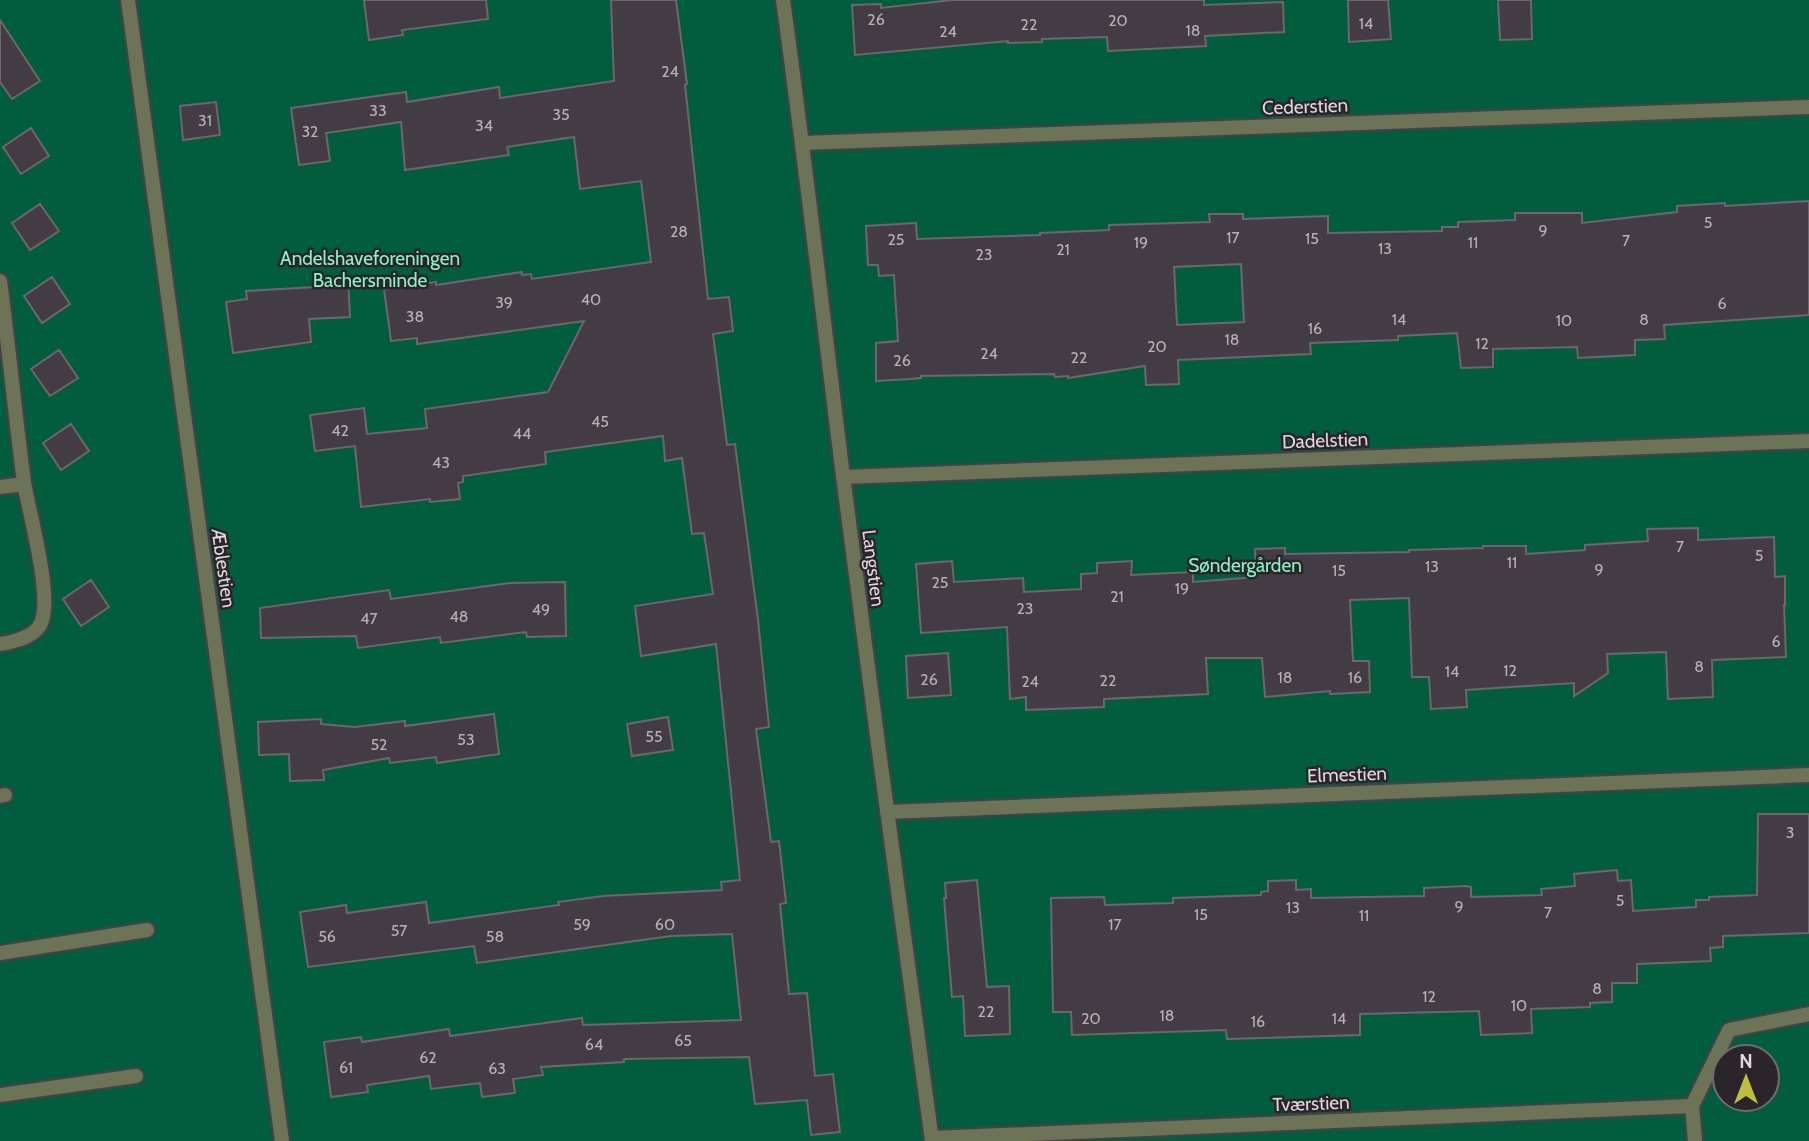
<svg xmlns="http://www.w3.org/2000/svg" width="1809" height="1141" font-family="Cabin,sans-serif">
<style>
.green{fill:#025d3f;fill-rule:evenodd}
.building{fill:#443c44;stroke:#6e656e;stroke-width:2;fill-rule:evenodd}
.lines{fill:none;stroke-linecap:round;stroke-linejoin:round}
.service-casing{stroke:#474147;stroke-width:18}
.minor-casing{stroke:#474147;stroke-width:18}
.service{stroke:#6c7356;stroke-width:14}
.minor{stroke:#6c7356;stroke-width:14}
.labels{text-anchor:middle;stroke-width:5;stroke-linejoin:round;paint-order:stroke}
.number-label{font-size:16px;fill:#b7b1b7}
.street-label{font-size:19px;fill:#ddd8dd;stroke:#2b242b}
.park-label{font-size:19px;fill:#86f5c2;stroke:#2b242b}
</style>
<rect width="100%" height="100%" fill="#2b242b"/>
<path class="green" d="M0,0H1809V1141H0ZM1725,1057H1767V1099H1725Z"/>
<path class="building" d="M364,0H486L488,19L402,30L403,35L369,40Z
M611,0H676L687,84L685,85L708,299L729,297L733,331L713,334L727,445L735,444L758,620L769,727L756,729L771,842L779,841L786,903L780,904L789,994L807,993L815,1076L833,1074L840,1132L811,1135L807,1100L755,1104L749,1057L624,1059V1062L541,1067L543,1075L513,1079L515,1093L482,1097L480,1083L431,1089L429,1076L367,1085L368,1092L331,1097L324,1042L361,1037L362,1042L449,1029L450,1036L582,1018L583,1025L741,1020L732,934L671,936L477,963L474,946L308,967L300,912L346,905L347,913L426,902L429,923L559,905L558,902L603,896L722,890L721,882L740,880L716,644L641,656L635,606L713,594L704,533L692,534L682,458L665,461L663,436L545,452L546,464L463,476V482L458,483L460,499L430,502V499L361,507L355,446L315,451L310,415L364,408L367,434L427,428L425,409L548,392L584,321L417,344V338L391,341L384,289L436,282V285L522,272V275L531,274L532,279L651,262L641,181L580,189L574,137L507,147L509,155L405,170L401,122L326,133L330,161L299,165L291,108L406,92L407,102L499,87L500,98L614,81Z
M952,0H1204V5L1283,2L1284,32L1205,36L1206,46L1108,51L1107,37L1042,39V42L1008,43V41L855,55L852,5L881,4V8Z
M1348,0H1388L1391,39L1349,42Z
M1498,0H1531L1532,39L1500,40Z
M0,20L40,81L12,99L0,82Z
M216,102L220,135L183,140L180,106Z
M31,128L49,156L21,174L3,147Z
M1809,201V315L1664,325L1665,339L1635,340V355L1578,358L1577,347L1493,349V367L1461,368L1457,333L1398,336V340L1310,343L1311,354L1178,360L1179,384L1146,385L1145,366L1068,378V376L1055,377L1054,374L921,376V378L910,379L876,381V343L898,341L894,275L879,276L878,265H868L866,226L916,223L917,239L1040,235V233L1109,230V225L1210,222L1209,214H1243V219L1328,216V233L1442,231V227H1458V222L1515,220V213H1582V223L1677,212V206L1725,203V206ZM1241,264L1244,322L1177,325L1174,267Z
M40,204L59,231L30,250L12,223Z
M52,277L70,304L42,323L24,296Z
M348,279L350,317L309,319L311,342L233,353L226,302L247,299L246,291L316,287V280Z
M59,350L78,378L50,396L31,369Z
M71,424L89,451L61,470L43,443Z
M1698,528V540L1774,537L1775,577L1785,576V605H1784L1786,657L1712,660L1713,697L1668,699L1666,652L1607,654L1608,673L1574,696V683L1466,690L1467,707L1431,709L1429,677H1412L1409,598L1350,600L1353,661H1369L1370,692L1330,694V691L1265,697L1262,658H1206L1208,694L1104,699V707L1026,710V697L1010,699L1007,627L921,633L916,564L952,561L954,582L1023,578L1024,592L1081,589V574L1097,573V563L1132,561L1131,575L1193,572V582L1256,577L1255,549L1285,548V554L1409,552V550L1483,548V546H1526V554L1585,550V545L1648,541L1647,529Z
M91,580L109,607L81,626L63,599Z
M565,582L566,636L527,637L526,632L441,643L440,637L358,648L356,636L261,638L260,608L389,590L391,599L510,583Z
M948,653L951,695L908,698L906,656Z
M494,714L499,754L437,763L436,757L390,763L389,758L323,770L324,780L290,781L289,754L259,755L258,722L321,719V724L355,727L405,721V726Z
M668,717L673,750L632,756L627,724Z
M1758,814H1809V933L1723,936V947L1710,948L1711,961L1637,964V983H1612V1002L1590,1003V1007L1531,1009L1532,1033L1481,1035L1479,1011L1360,1014V1035L1227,1039L1226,1030L1072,1035L1071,1012H1053L1051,898L1104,897L1105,905L1173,903V898L1261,895V892L1268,891V881L1296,880V890L1311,889V898L1424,896V888L1466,886L1471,887V897L1542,895L1541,889L1575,886L1574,874L1617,870L1618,881L1631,880L1633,911L1696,907V900H1709V897L1757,895Z
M977,880L987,987L1009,986L1010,1034L965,1036L963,996L952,997L944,898H946L945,883Z"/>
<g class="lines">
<defs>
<path id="service" d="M128,0L282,1141
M783,0C805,159 823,317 843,476C871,698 902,919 932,1141
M802,143L1809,107
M0,281C9,348 15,415 24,482C29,513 53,597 41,623C35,637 13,642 0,644
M843,477L1809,441
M0,487L24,484
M0,796L5,795
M887,812L1809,775
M0,953L147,930
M0,1095L136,1076
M932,1138L1692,1106"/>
<path id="minor" d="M1695,1141L1692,1106L1729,1030L1809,1014"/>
</defs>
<use href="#service" class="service-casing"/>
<use href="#minor" class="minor-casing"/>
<use href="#service" class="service"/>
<use href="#minor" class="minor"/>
</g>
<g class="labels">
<g class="number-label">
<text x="876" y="25">26</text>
<text x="1118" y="26">20</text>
<text x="1366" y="29">14</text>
<text x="1029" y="30">22</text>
<text x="1193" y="36">18</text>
<text x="948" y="37">24</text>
<text x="670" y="77">24</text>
<text x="378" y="116">33</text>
<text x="561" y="120">35</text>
<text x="205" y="126">31</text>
<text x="484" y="131">34</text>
<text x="310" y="137">32</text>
<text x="1708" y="228">5</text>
<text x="1543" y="236">9</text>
<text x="679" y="237">28</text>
<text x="1233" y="243">17</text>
<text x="1312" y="244">15</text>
<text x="896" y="245">25</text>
<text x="1626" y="246">7</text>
<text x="1141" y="248">19</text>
<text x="1473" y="248">11</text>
<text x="1385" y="254">13</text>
<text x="1063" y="255">21</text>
<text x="984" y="260">23</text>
<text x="591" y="305">40</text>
<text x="504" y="308">39</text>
<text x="1722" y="309">6</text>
<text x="415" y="322">38</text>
<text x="1399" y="325">14</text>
<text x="1644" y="325">8</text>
<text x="1564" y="326">10</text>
<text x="1315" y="334">16</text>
<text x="1232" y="345">18</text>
<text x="1482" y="349">12</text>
<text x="1157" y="352">20</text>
<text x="989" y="359">24</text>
<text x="1079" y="363">22</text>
<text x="902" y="366">26</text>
<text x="600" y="427">45</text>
<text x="340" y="436">42</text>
<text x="522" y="439">44</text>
<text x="441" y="468">43</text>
<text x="1680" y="552">7</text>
<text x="1759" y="561">5</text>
<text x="1512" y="568">11</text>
<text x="1432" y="572">13</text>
<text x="1599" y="575">9</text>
<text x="1339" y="576">15</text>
<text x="940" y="588">25</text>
<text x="1182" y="594">19</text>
<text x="1117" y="602">21</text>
<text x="1025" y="614">23</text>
<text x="541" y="615">49</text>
<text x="459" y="622">48</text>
<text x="369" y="624">47</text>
<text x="1776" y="647">6</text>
<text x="1699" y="672">8</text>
<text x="1510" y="676">12</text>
<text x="1452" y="677">14</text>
<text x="1285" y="683">18</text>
<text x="1355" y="683">16</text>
<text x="929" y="685">26</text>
<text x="1108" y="686">22</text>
<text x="1030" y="687">24</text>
<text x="654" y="742">55</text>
<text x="466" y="745">53</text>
<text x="379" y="750">52</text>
<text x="1790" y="838">3</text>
<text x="1620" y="906">5</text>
<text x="1459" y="912">9</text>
<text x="1293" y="913">13</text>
<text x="1548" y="918">7</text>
<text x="1201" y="920">15</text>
<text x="1364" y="921">11</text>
<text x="582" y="930">59</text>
<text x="665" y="930">60</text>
<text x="1115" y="930">17</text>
<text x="399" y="936">57</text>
<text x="327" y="942">56</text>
<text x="495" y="942">58</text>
<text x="1597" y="994">8</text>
<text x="1429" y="1002">12</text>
<text x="1519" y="1011">10</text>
<text x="986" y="1017">22</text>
<text x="1167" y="1021">18</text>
<text x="1091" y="1024">20</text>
<text x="1339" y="1024">14</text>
<text x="1258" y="1027">16</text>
<text x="683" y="1046">65</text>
<text x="594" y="1050">64</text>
<text x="428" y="1063">62</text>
<text x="346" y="1073">61</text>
<text x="497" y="1074">63</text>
</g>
<g class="street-label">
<text transform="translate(1305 106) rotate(-2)" y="7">Cederstien</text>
<text transform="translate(1325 440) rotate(-2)" y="7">Dadelstien</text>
<text transform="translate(224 568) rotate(82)" y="7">Æblestien</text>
<text transform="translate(874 568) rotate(83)" y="7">Langstien</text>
<text transform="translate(1347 774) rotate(-2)" y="7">Elmestien</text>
<text transform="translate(1311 1103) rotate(-2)" y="7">Tværstien</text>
</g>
<g class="park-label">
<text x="370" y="265">Andelshaveforeningen<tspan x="370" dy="22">Bachersminde</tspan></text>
<text x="1245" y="572">Søndergården</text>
</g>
</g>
<g transform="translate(1746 1078)"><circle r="33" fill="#2b242b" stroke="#726c72" stroke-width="2"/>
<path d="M0-5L12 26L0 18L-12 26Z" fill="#bebe42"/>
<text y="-10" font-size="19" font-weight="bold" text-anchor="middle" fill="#ddd8dd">N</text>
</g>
</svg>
